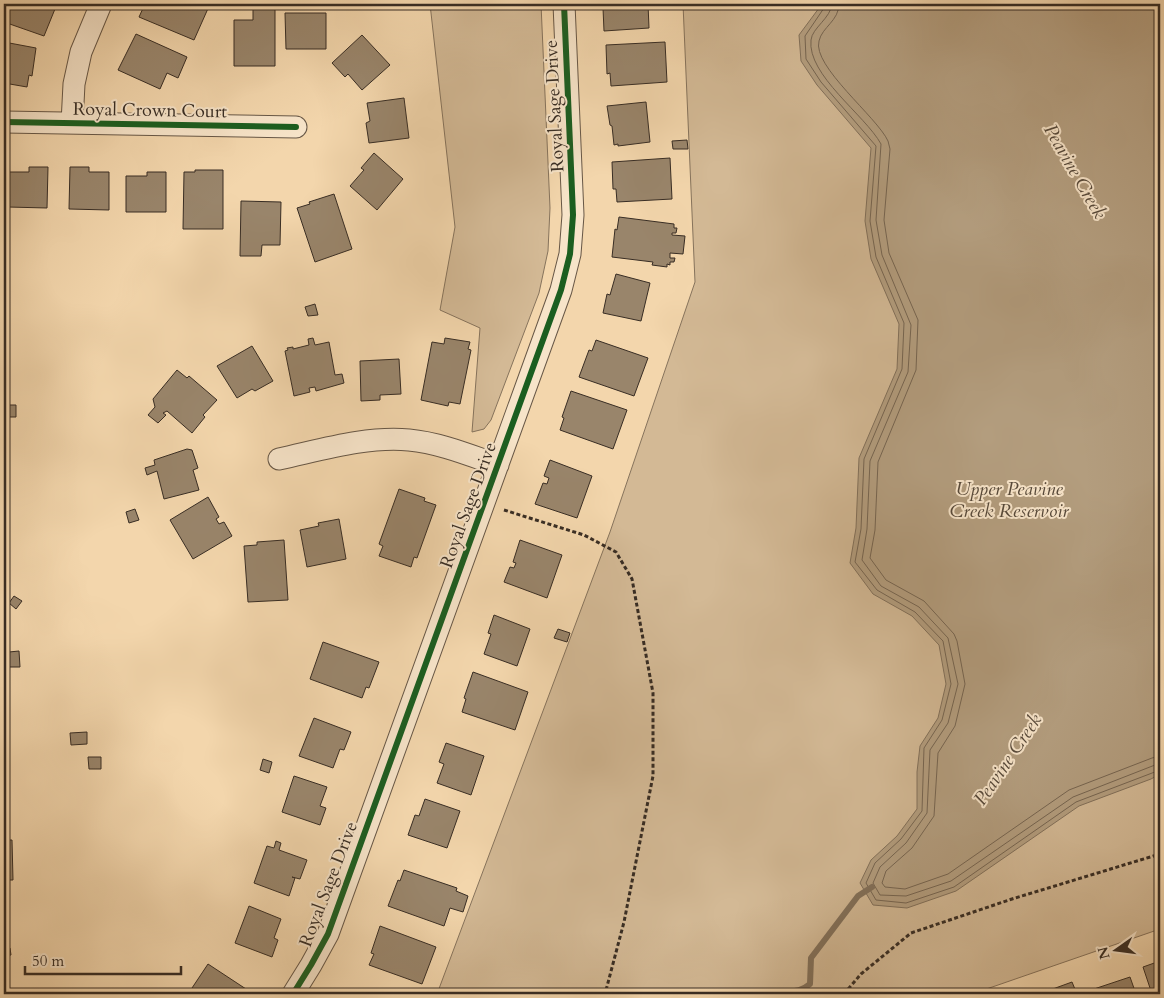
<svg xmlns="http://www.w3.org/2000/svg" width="1164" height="998" font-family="Cardo,serif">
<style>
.green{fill:#d3b995;stroke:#86735c}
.water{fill:#b39d7e;stroke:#82705a}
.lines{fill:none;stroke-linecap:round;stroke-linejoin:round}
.shore{stroke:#766551;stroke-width:1}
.stream{stroke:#82705a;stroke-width:6}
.building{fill:#99856b;stroke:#382d24}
.minor-casing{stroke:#675746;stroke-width:23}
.path{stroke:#382d24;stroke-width:3;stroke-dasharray:4 2.5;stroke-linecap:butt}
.minor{stroke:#f7e4c9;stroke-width:21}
.cycleway-casing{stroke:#f7e4c9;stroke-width:9}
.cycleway{stroke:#1b5e20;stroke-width:6}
.labels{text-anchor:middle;stroke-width:4;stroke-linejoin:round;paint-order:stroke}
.street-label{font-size:18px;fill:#382d24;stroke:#f7e4c9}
.water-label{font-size:19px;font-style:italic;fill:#57493a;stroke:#f7e4c9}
</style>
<rect width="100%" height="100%" fill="#f3d6ac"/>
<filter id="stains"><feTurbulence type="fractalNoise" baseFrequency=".004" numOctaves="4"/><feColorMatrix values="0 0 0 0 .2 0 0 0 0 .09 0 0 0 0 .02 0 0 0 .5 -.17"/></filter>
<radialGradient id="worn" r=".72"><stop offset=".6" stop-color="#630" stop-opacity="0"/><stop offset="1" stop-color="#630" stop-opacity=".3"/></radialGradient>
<path class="green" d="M430,4H541L550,208L548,251L539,293L491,420L484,429L472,432L480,328L440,310L455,227Z
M683,4H1160V929L972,994H437L610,532L695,282Z"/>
<path class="water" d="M822,4H1160V774L1151,779L1079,806L956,891L907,908L873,905L860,883L871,860L897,836L917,809V772L920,746L938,718L946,684L939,645L912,616L873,594L850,563L856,528L859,458L897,369L899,324L871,259L865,221L871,148L817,85L801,61L799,35Z"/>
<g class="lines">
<path class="shore" d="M825,4L824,8L805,36L806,59L821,82L876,146L870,221L876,257L904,323L902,369L864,459L861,529L855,562L877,590L915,612L943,641L951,684L942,720L924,748L922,811L901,839L875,863L866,883L876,900L906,903L954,887L1076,802L1160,770
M832,4C831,18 812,28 811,40C807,75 865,115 881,144L876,220L882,255L911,325L908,372L870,461L867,529L862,560L881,586L919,607L948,638L958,684L948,723L930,750L927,813L906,843L880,867L873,883L880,895L906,896L951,881L1073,797L1155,765L1160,764
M839,4C839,21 822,27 819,41C812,66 877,117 888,141L890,149L884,220L889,253L918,320L916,370L878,462L875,530L870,558L886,580L924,601L954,634L957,641L965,684L955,726L938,753L934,816L912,848L886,871L882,883L885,887L905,889L948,874L1069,790L1152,758L1160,756"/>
<path class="stream" d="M775,994C788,989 797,995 810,984L811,958L858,896L872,887"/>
</g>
<path class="building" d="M4,4H57L44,36L4,22Z
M145,4H210L194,40L139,17Z
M606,4H648L649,28L604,31L603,8H606Z
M253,9H275V66H234V20H253Z
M285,13H326V49H286Z
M136,34L187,57L178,78L167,73L160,89L118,70Z
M362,35L390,65L362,90L348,74L345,77L332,63Z
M4,42L36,48L32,76L29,75L27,87L4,83Z
M665,42L667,82L611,86L610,73L607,74L606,45Z
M404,98L409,138L369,143L366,123L370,121L367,103Z
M646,102L650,142L618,146V144L614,145L612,126L610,125L607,106Z
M687,140L688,149H673L672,141Z
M374,153L403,179L377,210L350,186L364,170L361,168Z
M670,158L672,199L617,202L616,189H613L612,162Z
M29,167H48L47,208L8,207V172H29Z
M70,167H89V172H109V210L69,209Z
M195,170H223V229H183L184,172H195Z
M147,172H166V212H126V176H147Z
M334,194L352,249L315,262L297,208L310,204L309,202Z
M241,201L281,202L280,245H262L261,256H240Z
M619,217L674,224V228H677L676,233H672V235L685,236L683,254L670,253V258H675L674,262H670V265L667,264V267L652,265L653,262L612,257L615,229L617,230Z
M616,274L650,283L641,321L603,313L607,294L610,295Z
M315,304L318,315L308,316L305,307Z
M313,338L315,345L329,342L335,375L342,374L344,383L316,391L315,387L309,388L310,392L294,396L285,351L288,350L287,348L293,347V349L309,345L308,339Z
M445,338L470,342L468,349L471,350L460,404L449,402L448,406L421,400L432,342L444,344Z
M596,340L648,358L634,396L579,377L589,350L592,351Z
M252,346L273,381L255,391L252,389L237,398L217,366Z
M399,359L401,394L380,395V400L361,401L360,361Z
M177,370L187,378L189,376L217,400L203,415L205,417L192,433L167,411L163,413L166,415L158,423L148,415L155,407L153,399Z
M571,391L627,410L613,449L560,430L564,418L562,417Z
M4,405H16V417H4Z
M187,449L192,450L198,468L193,470L199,490L164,499L157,471L147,475L145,468L155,465L154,460Z
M550,460L592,476L577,518L535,504L543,483L547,484L549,478L544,476Z
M399,489L425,498L424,501L436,505L417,558L414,557L411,567L379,556L383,546L379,544Z
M208,497L219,517L216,519L219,524L224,522L232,536L193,559L170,520Z
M135,509L139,520L129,523L126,512Z
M339,519L346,559L307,567L300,530L319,526L318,523Z
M284,540L288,600L248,602L244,546L257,545V542Z
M520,540L562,555L547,598L504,582L510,567L514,568L516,563L513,562Z
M14,596L22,601L16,609L9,603Z
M494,615L530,629L517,666L484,654L491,634L488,633Z
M4,629H9V652L19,651L20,667H9V670H4Z
M558,629L570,633L567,642L554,638Z
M323,642L379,662L369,688L366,687L362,698L310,679Z
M473,672L528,692L515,730L462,712L466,699L464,698Z
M314,718L351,732L344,750L340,749L333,768L299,756Z
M87,732V744L71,745L70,733Z
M446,743L484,756L471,795L437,783L444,764L439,762Z
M88,757H101V769H89Z
M263,759L272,762L269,773L260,770Z
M294,776L327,787L320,806L326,808L320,825L282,812Z
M425,799L460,811L447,848L408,835L415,815L419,816Z
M4,840H12L13,880H4Z
M276,841L281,843L279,850L307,860L300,879L292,877L295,878L289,896L254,883L267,846L274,848Z
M404,870L457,888L456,891L468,896L463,912L450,908L444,926L388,906L398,880L400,881Z
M249,906L281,919L274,938L278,940L272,957L235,943Z
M380,926L436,947L422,984L369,965L374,954L371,953Z
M10,948L11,955L4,956V949Z
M1160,961V994H1152L1143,967Z
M208,964L246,989L242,994H188Z
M1130,977L1136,994H1093L1091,990Z
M1072,982L1077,994H1039Z"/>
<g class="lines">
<defs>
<path id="minor" d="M4,122L296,127
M72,123L74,84L81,52L101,4
M279,459C321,450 366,436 409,440C440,443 469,455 498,465
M293,994L311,965L328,934L561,290L570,254L573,215L564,4"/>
</defs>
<use href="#minor" class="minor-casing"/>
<path class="path" d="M504,510L584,535L616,552L632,579L653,693V776L624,922L605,994
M844,994L861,974L911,933L1012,899L1160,854"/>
<use href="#minor" class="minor"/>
<defs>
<path id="cycleway" d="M4,122L296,127
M293,994L311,965L328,934L561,290L570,254L573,215L564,4"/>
</defs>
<use href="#cycleway" class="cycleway-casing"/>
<use href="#cycleway" class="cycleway"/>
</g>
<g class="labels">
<g class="street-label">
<text transform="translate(554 106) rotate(-93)" y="6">Royal Sage Drive</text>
<text transform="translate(150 110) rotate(1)" y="6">Royal Crown Court</text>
<text transform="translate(468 505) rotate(-70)" y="6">Royal Sage Drive</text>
<text transform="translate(328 884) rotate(-69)" y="6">Royal Sage Drive</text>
</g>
<g class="water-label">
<text transform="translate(1076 171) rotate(60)" y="7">Peavine Creek</text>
<text x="1009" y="495">Upper Peavine<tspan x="1009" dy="22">Creek Reservoir</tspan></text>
<text transform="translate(1007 759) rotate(-56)" y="7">Peavine Creek</text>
</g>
</g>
<rect width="1164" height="998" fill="none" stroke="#f3d6ac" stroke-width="20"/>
<rect x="5" y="5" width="1154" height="988" fill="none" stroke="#382d24" stroke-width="2.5"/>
<rect x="10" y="10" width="1144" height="978" fill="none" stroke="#382d24"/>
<g transform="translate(1116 950) rotate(256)" stroke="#f7e4c9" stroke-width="4" paint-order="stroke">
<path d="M0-4L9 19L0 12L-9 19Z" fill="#382d24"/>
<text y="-8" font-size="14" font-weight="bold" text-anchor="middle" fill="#382d24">N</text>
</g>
<path d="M25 966v8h156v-8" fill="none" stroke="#382d24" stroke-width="2.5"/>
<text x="32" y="966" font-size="15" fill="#382d24" stroke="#f7e4c9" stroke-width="4" paint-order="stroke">50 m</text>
<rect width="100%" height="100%" filter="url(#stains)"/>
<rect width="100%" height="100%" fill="url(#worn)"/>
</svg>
